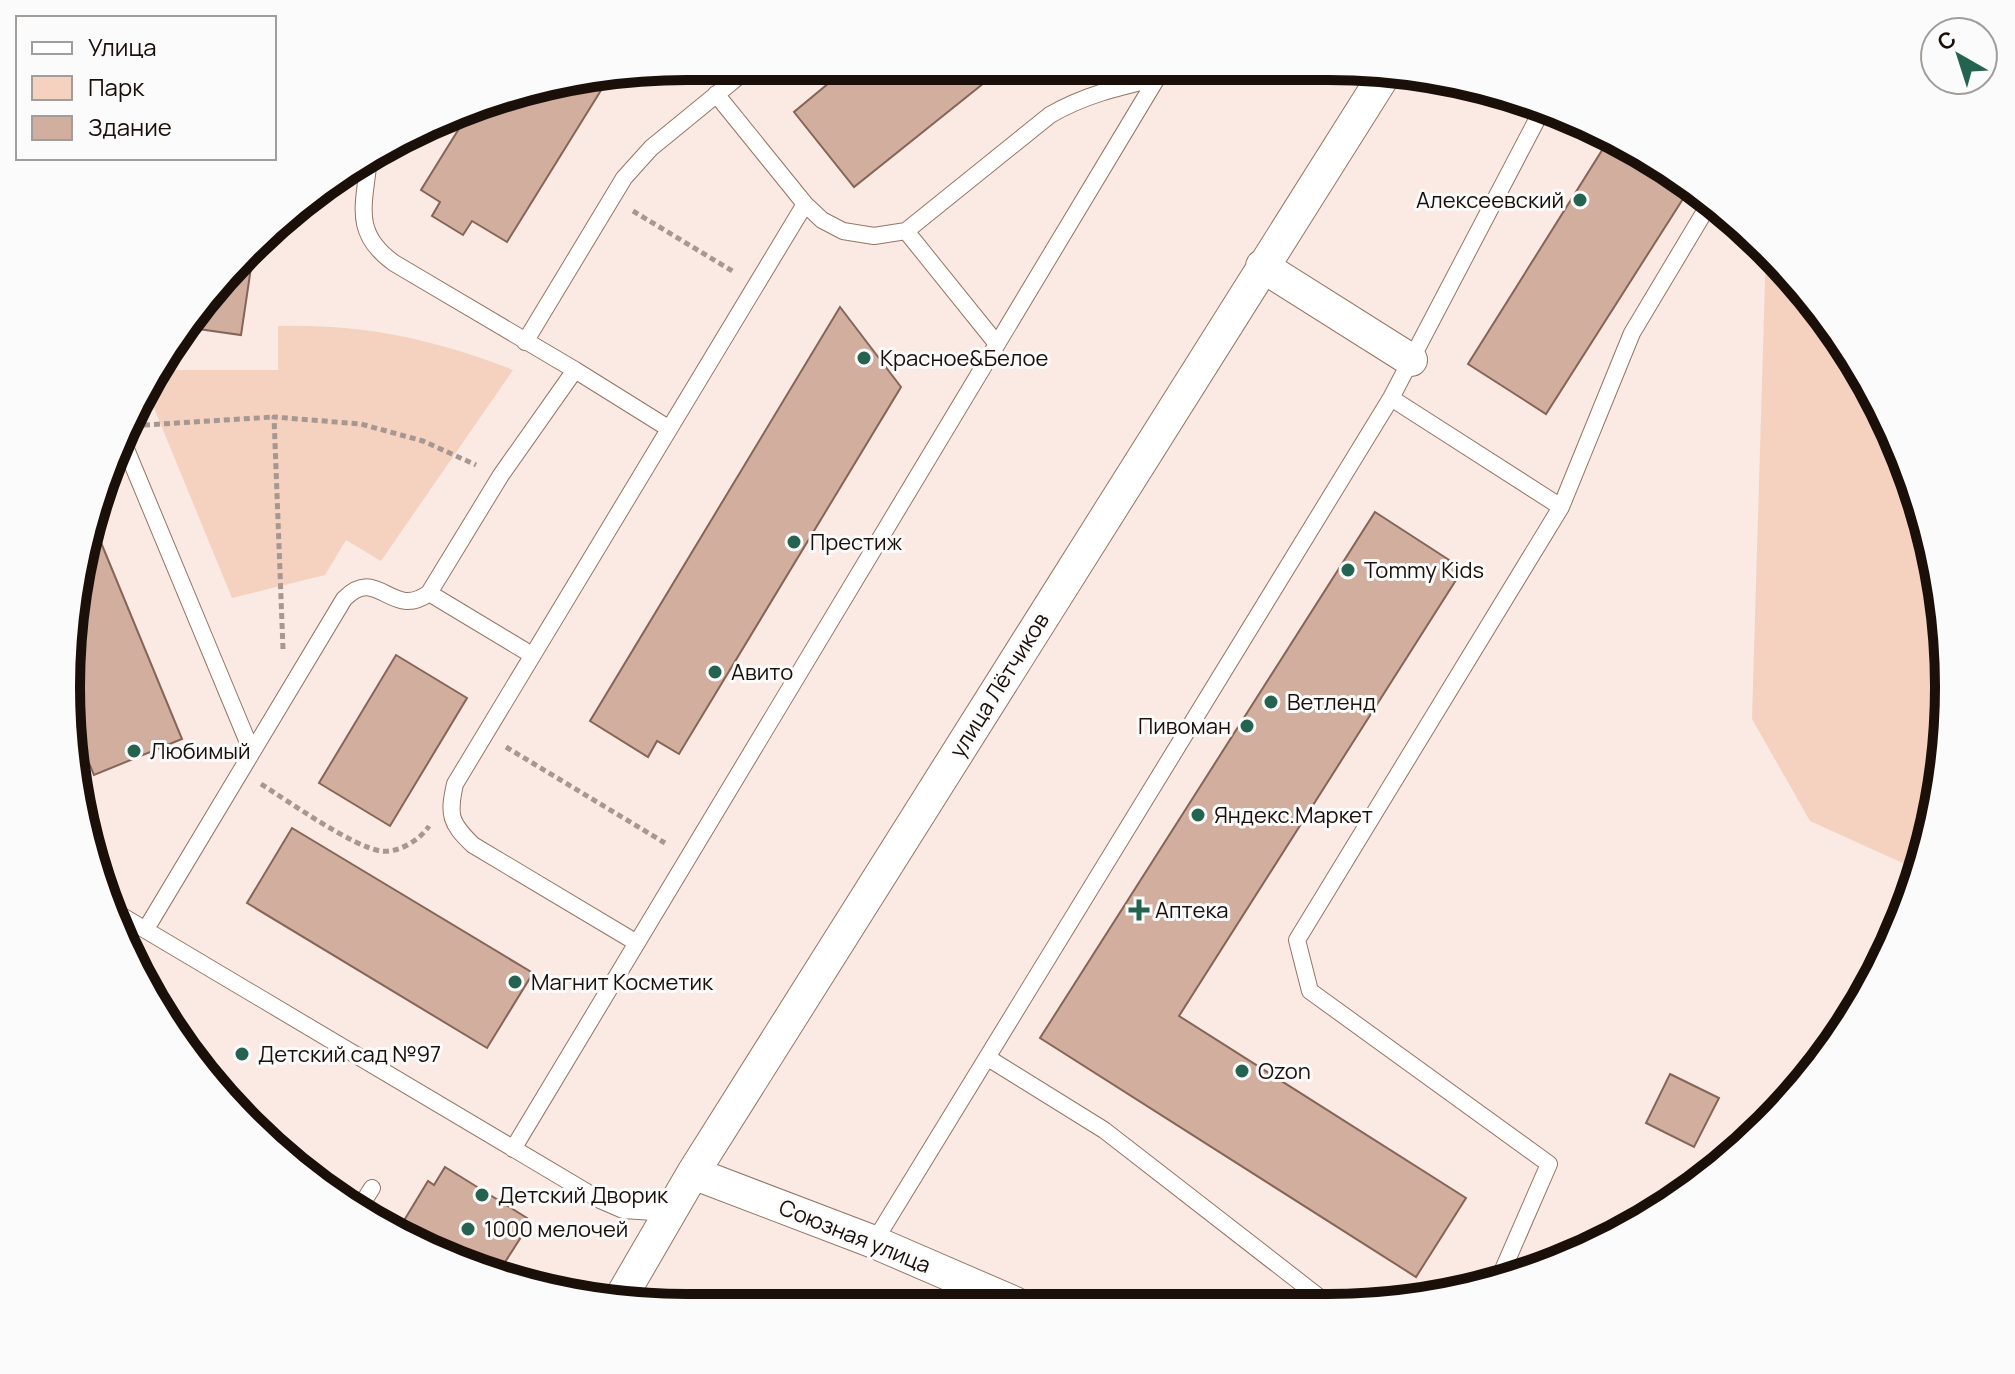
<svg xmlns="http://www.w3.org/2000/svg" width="2015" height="1374" font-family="Manrope,sans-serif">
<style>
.green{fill:#f5d1c0}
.building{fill:#d2ae9e;stroke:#856556;stroke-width:2}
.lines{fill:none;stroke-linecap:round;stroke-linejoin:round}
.service-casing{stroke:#967565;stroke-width:18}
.minor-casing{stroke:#967565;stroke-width:34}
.path{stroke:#a69891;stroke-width:5;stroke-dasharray:6 4;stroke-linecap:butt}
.service{stroke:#fff;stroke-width:16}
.minor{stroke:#fff;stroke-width:32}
.poi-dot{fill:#236350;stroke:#fbfbfb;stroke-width:3}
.labels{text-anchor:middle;stroke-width:6;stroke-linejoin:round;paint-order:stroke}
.poi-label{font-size:22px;fill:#1b0f09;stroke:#fbfbfb;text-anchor:start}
.street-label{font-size:22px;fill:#1b0f09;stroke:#fbfbfb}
.rim{fill:none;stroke:#1b0f09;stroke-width:10}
</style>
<rect width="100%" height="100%" fill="#faeae3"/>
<path class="green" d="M1766,247L1844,342L1902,449L1937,565L1949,687L1937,808L1918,870L1810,821L1752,719Z
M278,326C363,324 434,339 513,370L381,561L346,540L325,575L232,598L147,391L159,370H278Z"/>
<path class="building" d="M847,68L999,71L854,187L794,112Z
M608,79L507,242L472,221L463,235L432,216L440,202L421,190L473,106L488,99Z
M1611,136L1688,191L1546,414L1468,364Z
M253,254L241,335L184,327L195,309Z
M840,307L901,387L679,754L657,741L648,757L590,721Z
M1375,512L1463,569L1179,1016L1466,1198L1416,1277L1040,1038Z
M95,528L182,739L94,775L72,722L67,646Z
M396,655L467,698L390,826L319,783Z
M292,828L533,973L487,1048L247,903Z
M1670,1074L1719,1098L1694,1147L1646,1123Z
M445,1167L527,1218L521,1228L525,1231L498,1273L412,1244L382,1222L397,1232L428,1181L434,1185Z"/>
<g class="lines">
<defs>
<path id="service" d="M716,94L805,204L822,220L843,231L874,236L906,231L1050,115C1084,95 1119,87 1157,78
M369,157C365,204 351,232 394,263L575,370L668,428
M906,231L997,344
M525,342L624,178L651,148L750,67
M1391,398L1561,507
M121,437L252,752
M532,655L429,593L501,475L575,370
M117,913L600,1200L623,1210L670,1213
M146,929L344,599C378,564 391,621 429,593
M637,943L473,845C450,823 448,815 455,784L805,204
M988,1058L1104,1130L1319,1297L1337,1307
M513,1149L1160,73
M360,1207L372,1188
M874,1242L1391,398L1542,110
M1498,1281L1549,1164L1310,991L1297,940L1561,507L1632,333L1708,206"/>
<path id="minor" d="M1262,266L1411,360
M693,1173L874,1242L1015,1303
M621,1297L693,1173L1383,77"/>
</defs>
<use href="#service" class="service-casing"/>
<use href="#minor" class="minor-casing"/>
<path class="path" d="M633,211L734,272
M144,425L274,417
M283,649L274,417L361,424L423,441L476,465
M506,747L665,843
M261,784C288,801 353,847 381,851C399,853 420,840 429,826"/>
<use href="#service" class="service"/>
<use href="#minor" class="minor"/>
</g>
<g class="poi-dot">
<circle cx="1580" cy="200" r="8"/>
<circle cx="864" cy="358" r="8"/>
<circle cx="794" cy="542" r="8"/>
<circle cx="1348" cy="570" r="8"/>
<circle cx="715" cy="672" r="8"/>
<circle cx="1271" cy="702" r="8"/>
<circle cx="1247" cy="726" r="8"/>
<circle cx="134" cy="751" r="8"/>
<circle cx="1198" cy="815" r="8"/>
<path d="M1135 898h8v8h8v8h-8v8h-8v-8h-8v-8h8z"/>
<circle cx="515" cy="982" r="8"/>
<circle cx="242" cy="1054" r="8"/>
<circle cx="1242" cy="1071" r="8"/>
<circle cx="482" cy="1195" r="8"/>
<circle cx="468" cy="1229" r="8"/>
</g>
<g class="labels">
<g class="poi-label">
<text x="1564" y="208" text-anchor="end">Алексеевский</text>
<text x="880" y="366">Красное&amp;Белое</text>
<text x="810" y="550">Престиж</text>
<text x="1364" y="578">Tommy Kids</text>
<text x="731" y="680">Авито</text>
<text x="1287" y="710">Ветленд</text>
<text x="1231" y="734" text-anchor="end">Пивоман</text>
<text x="150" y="759">Любимый</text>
<text x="1214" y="823">Яндекс.Маркет</text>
<text x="1155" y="918">Аптека</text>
<text x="531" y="990">Магнит Косметик</text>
<text x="258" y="1062">Детский сад №97</text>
<text x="1258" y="1079">Ozon</text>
<text x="498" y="1203">Детский Дворик</text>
<text x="484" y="1237">1000 мелочей</text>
</g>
<g class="street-label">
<text transform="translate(999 685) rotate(-58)" y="8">улица Лётчиков</text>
<text transform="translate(855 1236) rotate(22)" y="8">Союзная улица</text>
</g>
</g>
<path d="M0 0H2015V1374H0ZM687 80H1328A607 607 0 0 1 1935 687V687A607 607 0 0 1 1328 1294H687A607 607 0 0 1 80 687V687A607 607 0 0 1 687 80Z" fill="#fbfbfb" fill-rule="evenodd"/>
<path class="rim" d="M687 80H1328A607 607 0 0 1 1935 687V687A607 607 0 0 1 1328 1294H687A607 607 0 0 1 80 687V687A607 607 0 0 1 687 80Z"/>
<rect x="16" y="16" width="260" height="144" fill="#fbfbfb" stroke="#a19d9a" stroke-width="2"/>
<rect x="32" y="42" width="40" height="12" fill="#ffffff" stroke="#a19d9a" stroke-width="2"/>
<text x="88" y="56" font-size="24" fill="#1b0f09">Улица</text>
<rect x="32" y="76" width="40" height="24" fill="#f5d1c0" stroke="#a19d9a" stroke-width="2"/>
<text x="88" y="96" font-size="24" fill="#1b0f09">Парк</text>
<rect x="32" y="116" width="40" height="24" fill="#d2ae9e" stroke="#a19d9a" stroke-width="2"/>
<text x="88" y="136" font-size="24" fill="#1b0f09">Здание</text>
<g transform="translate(1959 56) rotate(321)"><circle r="38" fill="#fbfbfb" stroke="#a19d9a" stroke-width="2"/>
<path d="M0-6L14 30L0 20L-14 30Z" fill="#236350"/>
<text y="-12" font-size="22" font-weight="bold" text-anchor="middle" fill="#1b0f09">С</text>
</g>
</svg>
